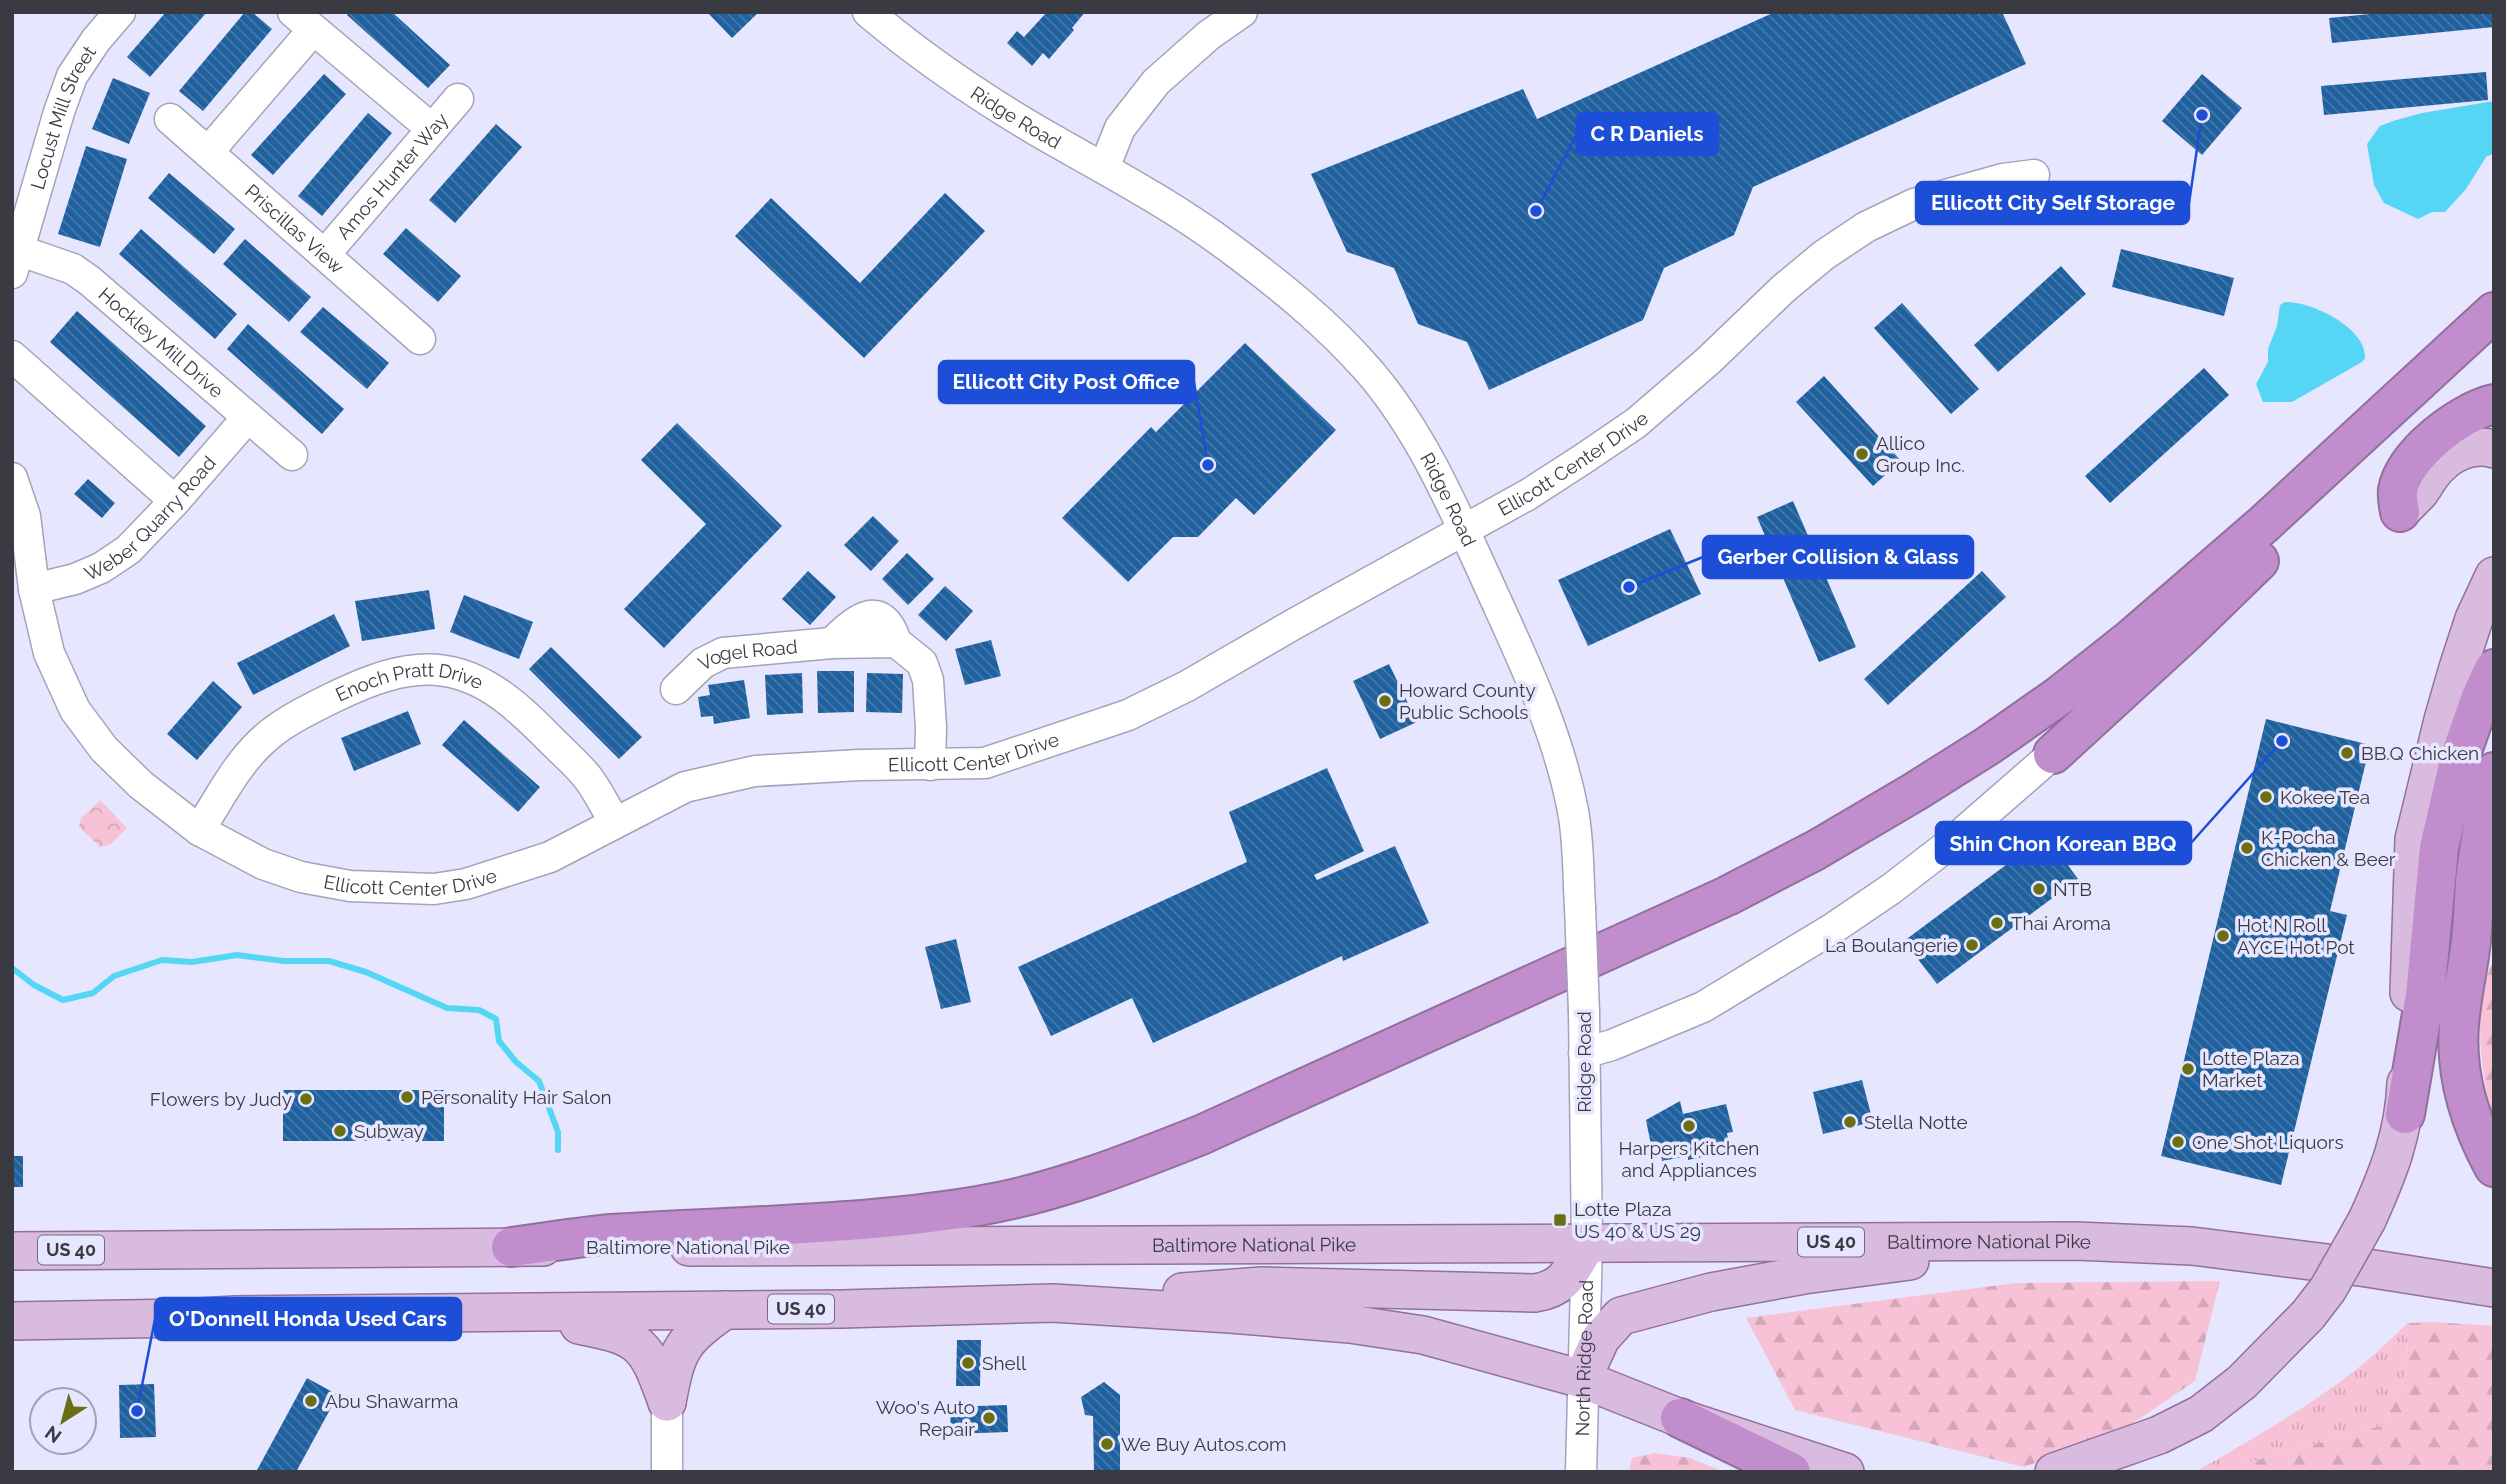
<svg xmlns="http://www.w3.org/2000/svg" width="2506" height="1484" font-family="Raleway,sans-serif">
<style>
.grass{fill:url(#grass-tufts)}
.forest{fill:url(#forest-firs)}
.park{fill:url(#park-crowns)}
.water{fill:#55d6f4}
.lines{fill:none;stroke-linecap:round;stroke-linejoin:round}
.stream{stroke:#55d6f4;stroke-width:6}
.building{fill:url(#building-back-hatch)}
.minor-casing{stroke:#a3a3b9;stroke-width:33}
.major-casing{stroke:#92709c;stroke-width:40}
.highway-casing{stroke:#92709c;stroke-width:42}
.minor{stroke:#fff;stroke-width:30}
.major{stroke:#dabbe0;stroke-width:37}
.highway{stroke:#c18dcc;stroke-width:38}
.minor-bridge-casing{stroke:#a3a3b9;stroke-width:33;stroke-linecap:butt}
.major-bridge-casing{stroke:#92709c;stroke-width:40;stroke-linecap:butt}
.minor-bridge{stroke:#fff;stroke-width:30}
.major-bridge{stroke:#dabbe0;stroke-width:37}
.poi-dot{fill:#6b6f13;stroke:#e6e6ff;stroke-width:2.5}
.labels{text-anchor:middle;stroke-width:7;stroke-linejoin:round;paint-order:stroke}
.shield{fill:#e6e6ff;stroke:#6e6e7b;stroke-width:2}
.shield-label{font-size:18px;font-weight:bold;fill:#3a3a43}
.street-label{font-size:19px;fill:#3a3a43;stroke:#e6e6ff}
.poi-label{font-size:19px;fill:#3a3a43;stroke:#e6e6ff;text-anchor:start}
.leader{fill:none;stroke:#1d4ed8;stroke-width:2.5}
.callout-dot{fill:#1d4ed8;stroke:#e6e6ff;stroke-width:2.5}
.callout{fill:#1d4ed8;stroke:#1d4ed8;stroke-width:2.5}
.callout-label{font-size:21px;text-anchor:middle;font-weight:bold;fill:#fff}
</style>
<defs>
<pattern id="grass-tufts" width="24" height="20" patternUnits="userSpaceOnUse" patternTransform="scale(1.75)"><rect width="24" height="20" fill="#f7c2d5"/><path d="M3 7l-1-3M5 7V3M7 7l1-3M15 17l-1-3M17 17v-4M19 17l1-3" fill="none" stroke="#d4a7b8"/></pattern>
<pattern id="forest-firs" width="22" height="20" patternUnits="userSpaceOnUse" patternTransform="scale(1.75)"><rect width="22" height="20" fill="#f7c2d5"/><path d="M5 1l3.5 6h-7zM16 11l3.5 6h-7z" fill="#d4a7b8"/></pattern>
<pattern id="park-crowns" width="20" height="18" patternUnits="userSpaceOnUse" patternTransform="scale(1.75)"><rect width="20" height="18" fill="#f7c2d5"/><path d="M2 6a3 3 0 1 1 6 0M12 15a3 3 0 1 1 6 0" fill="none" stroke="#d4a7b8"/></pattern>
<pattern id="building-back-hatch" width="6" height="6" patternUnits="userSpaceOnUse" patternTransform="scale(1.75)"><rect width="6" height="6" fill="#1f609f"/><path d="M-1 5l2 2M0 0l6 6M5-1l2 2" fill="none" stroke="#4879a9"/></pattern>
</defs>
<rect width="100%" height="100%" fill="#e6e6ff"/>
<path class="grass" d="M2408,1323L2407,1369L2396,1400L2381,1426L2213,1472H2195C2254,1438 2316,1403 2368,1360C2382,1348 2395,1335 2408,1323Z"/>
<path class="forest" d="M2494,960V1129C2483,1080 2469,1006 2494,960Z
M2220,1281L2195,1381L2120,1432L2024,1467L1795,1410L1746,1318L2016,1283Z
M2434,1322L2494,1326V1472H2213L2381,1426L2396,1400L2407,1369L2408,1323Z
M1655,1453L1690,1458L1724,1472H1629L1632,1458Z"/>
<path class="park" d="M100,800L127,828L110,845L100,847L79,827L81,818Z"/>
<path class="water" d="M2494,101V153L2486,157L2466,189L2445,212H2432L2418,219L2384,203L2374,185L2367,144L2380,126L2393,121L2422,113Z
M2285,302C2311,301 2367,328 2365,358L2362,362L2292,402H2263L2256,384L2268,362V349L2277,326L2280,305Z"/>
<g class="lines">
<path class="stream" d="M12,968L34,985L63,1000L93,993L114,976L162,960L192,962L237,955L284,961H329L366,972L447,1008L479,1010L496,1019L499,1041L516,1062L539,1081L558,1132V1150"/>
</g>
<path class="building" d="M166,12H207L150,77L127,57Z
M245,12H252L272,29L203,111L179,91Z
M349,12H392L450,65L428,88L347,15Z
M707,12H759L732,38Z
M1047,12H1085L1072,28L1074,30L1049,59L1043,53L1032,66L1007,43L1017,31L1024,37Z
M1775,12H2002L2026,64L1753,187L1734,235L1664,268L1643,320L1489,390L1467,342L1418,324L1394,268L1347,252L1311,174L1523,89L1537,119Z
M2390,12H2494V27L2332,43L2329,18Z
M2486,72L2488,100L2324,115L2321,86Z
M324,74L346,94L273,175L251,155Z
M2202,74L2242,108L2202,155L2162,121Z
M113,78L150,93L129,144L92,129Z
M368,113L392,133L322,216L298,196Z
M496,124L522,147L455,223L429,200Z
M86,146L127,159L100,247L58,234Z
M169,173L235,229L214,254L148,198Z
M945,193L985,231L864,358L735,236L771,198L860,283Z
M406,228L461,276L438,302L383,254Z
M141,229L237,314L215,339L119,254Z
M245,239L311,297L289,322L223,264Z
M2121,249L2234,278L2224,316L2112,287Z
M2061,266L2086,294L1998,372L1974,345Z
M1902,303L1979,389L1951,414L1874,328Z
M323,307L389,363L367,389L300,332Z
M77,311L206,426L179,457L50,342Z
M248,324L344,409L322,434L227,349Z
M1245,343L1336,430L1254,515L1236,498L1198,537H1173L1128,582L1062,518L1151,427L1156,432Z
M2204,368L2229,395L2110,503L2085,476Z
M1824,376L1901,461L1873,486L1796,402Z
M677,423L782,526L664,648L624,609L706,524L641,460Z
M88,479L115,503L102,518L74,494Z
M1793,501L1856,647L1819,662L1757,517Z
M873,516L899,541L871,571L844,545Z
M1670,529L1701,594L1588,646L1558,580Z
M907,553L934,579L908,605L882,579Z
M808,571L836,597L810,625L782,599Z
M1982,571L2006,597L1888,705L1864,679Z
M945,586L973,611L946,641L918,615Z
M429,590L435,629L362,641L355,601Z
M464,595L533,622L519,659L450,632Z
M334,614L350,646L253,695L237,663Z
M991,640L1001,676L965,685L955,649Z
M551,647L642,737L619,759L529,669Z
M1389,664L1417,722L1380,739L1353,681Z
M817,671H854V712L818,713Z
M802,673L803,713L767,715L765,675Z
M867,673L903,674L902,713L866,712Z
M744,680L750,718L714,724L713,716L701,717L698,697L710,695L708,685Z
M213,681L242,707L197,760L167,734Z
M408,711L421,744L354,771L341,738Z
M2266,719L2370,745L2330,911L2347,915L2281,1185L2161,1156Z
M464,720L540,787L518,812L442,745Z
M1327,768L1364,851L1314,875L1317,880L1395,846L1429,923L1343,961L1342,956L1153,1043L1132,998L1051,1036L1018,967L1247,862L1229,812Z
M2046,835L2078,879L1937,984L1904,941Z
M956,939L971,1002L941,1009L925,947Z
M1862,1080L1873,1122L1823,1134L1813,1092Z
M283,1090H444V1141H283Z
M1680,1101L1683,1114L1726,1104L1733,1132L1727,1133L1730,1151L1688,1160V1156L1662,1161L1660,1148L1652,1150L1646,1120Z
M12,1156H23V1187H12Z
M957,1340H981L980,1386H956Z
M307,1378L338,1395L296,1472H256Z
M1104,1382L1120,1395V1472H1094L1093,1416L1085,1415L1081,1397Z
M154,1384L156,1437L120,1438L119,1385Z
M1007,1405L1008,1432L951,1434L950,1407Z"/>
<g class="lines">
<defs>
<g id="minor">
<path d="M293,12L432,129"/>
<path id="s1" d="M868,12C921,57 977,95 1036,130C1100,167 1168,202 1227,246C1277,283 1327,323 1368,370C1422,432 1455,511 1489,585C1522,658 1558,731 1573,811C1579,842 1578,876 1580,907"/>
<path id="s2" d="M170,119L420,339"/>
<path d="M208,152L313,30"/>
<path d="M1104,168L1120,128L1156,82L1209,35L1242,12"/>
<path id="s3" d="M18,250L73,269L90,281L292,455"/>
<path id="s4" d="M325,254L458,99"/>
<path id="s5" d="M12,273L59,112L72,76L96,40L120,12"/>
<path d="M12,356L175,501"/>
<path id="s6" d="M12,478L25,516L34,589L49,653L75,710L104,749L141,785L199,830L263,864L301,877L350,886L434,889L466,884L550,857L685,787L755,771L860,765L985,763L1128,715L1187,686L1294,624L1529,494L1583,459L1636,423L1708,361L1783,289L1824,255L1866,227L1914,204L2003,179L2034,175"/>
<path id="s7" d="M34,589L75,579L101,568L128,550L175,501L248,417"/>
<path d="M832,643C854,620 882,596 896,642"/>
<path id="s8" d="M676,689L703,663L723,653L832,643L896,642L922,663L928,680L931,728L930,765"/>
<path id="s9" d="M199,830C219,800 234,768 260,743C280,723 308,710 332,698C359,685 389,672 418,670C476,665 517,705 554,743C565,754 578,765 588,778C598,791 606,808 615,823"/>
<path d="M1584,1053L1612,1045L1703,1007L1835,927L1891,889L1952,842L2053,754"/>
<path d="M667,1472V1402"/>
<path id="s10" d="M1581,1472L1587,1244L1584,1012"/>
</g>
<g id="major">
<path d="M2400,512C2406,506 2413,499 2419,493C2424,487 2427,480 2432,474C2446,455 2470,442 2494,449"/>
<path d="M2409,993L2414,839L2443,720L2458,668L2474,619L2494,576"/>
<path d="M2367,1220C2388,1174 2404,1134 2406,1083"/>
<path id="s11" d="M689,1247L2076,1241L2192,1246L2367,1268L2494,1288"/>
<path d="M12,1251L543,1247"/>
<path d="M1182,1292L1262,1286L1535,1293C1567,1288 1571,1269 1587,1244"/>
<path d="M12,1321L183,1318L235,1315L842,1309L1053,1303L1230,1314L1350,1324L1423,1335L1582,1379L1680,1418L1845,1472"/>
<path d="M579,1325C641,1337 646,1343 667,1402"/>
<path d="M1582,1379L1601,1338L1621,1316L1711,1292L1804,1275L1910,1261"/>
<path d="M667,1402C677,1349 681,1341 725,1310"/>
<path d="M2054,1472L2159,1435L2201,1414L2242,1382L2308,1315"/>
</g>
<path id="highway" d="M2400,512C2399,506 2397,497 2398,490C2405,454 2460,412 2494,404
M2053,754L2186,632L2259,561
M2494,772C2486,808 2479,845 2475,882C2474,902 2473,921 2471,941C2468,969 2461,997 2459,1025C2455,1075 2470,1123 2494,1167
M2405,1114L2425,996L2439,848L2460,757L2481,697L2494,669
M511,1247C544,1243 578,1237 611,1234C733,1226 857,1226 978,1206C1055,1193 1128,1164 1201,1135L1727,896L1816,850L1916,791L1989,745L2059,696L2131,639L2265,523L2494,312
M1680,1418L1791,1472"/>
</defs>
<use href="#minor" class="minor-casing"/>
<use href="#major" class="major-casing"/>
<use href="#highway" class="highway-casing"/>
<use href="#minor" class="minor"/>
<use href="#major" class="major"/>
<use href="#highway" class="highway"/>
<defs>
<path id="minor-bridge" d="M1580,907L1584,1012"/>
<path id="major-bridge" d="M2308,1315L2328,1289L2367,1220"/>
</defs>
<use href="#minor-bridge" class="minor-bridge-casing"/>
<use href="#major-bridge" class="major-bridge-casing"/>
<use href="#minor-bridge" class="minor-bridge"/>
<use href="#major-bridge" class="major-bridge"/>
</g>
<g class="poi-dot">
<circle cx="1862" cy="454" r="7"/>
<circle cx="1385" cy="701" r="7"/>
<circle cx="2347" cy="753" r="7"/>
<circle cx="2266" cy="797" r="7"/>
<circle cx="2247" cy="848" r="7"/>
<circle cx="2039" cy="889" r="7"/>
<circle cx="1997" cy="923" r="7"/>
<circle cx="2223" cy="936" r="7"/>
<circle cx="1972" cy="945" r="7"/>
<circle cx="2188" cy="1069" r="7"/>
<circle cx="407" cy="1097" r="7"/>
<circle cx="306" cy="1099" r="7"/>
<circle cx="1850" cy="1122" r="7"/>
<circle cx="1689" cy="1126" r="7"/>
<circle cx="340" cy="1131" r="7"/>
<circle cx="2178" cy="1142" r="7"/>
<rect x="1553" y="1213" width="14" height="14" rx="3.5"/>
<circle cx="968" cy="1363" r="7"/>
<circle cx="311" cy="1401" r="7"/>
<circle cx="989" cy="1418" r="7"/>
<circle cx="1107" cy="1444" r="7"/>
</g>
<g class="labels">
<g class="shield">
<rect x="1798" y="1227.5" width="66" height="29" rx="5"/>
<rect x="38" y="1235.5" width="66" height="29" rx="5"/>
<rect x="768" y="1294.5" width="66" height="29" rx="5"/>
</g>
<g class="shield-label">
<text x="1831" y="1248">US 40</text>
<text x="71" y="1256">US 40</text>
<text x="801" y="1315">US 40</text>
</g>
<g class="street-label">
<text dy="7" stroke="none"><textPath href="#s1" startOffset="182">Ridge Road</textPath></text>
<text dy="7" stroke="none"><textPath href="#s5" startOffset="164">Locust Mill Street</textPath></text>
<text dy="7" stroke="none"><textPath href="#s4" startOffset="103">Amos Hunter Way</textPath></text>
<text dy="7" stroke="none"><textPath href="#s2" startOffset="166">Priscillas View</textPath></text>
<text dy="7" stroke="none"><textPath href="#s3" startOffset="173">Hockley Mill Drive</textPath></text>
<text dy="7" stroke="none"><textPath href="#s6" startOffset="1899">Ellicott Center Drive</textPath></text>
<text dy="7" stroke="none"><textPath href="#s1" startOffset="770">Ridge Road</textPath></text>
<text dy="7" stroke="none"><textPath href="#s7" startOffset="140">Weber Quarry Road</textPath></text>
<text dy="7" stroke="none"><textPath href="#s8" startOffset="84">Vogel Road</textPath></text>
<text dy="7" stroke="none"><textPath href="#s9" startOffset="273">Enoch Pratt Drive</textPath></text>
<text dy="7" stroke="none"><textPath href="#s6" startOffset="1227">Ellicott Center Drive</textPath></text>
<text dy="7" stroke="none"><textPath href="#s6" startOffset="639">Ellicott Center Drive</textPath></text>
<text transform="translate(1584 1062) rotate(-90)" y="7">Ridge Road</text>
<text dy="7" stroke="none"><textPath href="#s11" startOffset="1300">Baltimore National Pike</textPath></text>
<text dy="7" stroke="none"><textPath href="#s11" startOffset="565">Baltimore National Pike</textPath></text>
<text x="688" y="1254">Baltimore National Pike</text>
<text dy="7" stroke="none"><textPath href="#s10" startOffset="114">North Ridge Road</textPath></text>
</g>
<g class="poi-label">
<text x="1876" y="450">Allico<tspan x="1876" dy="22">Group Inc.</tspan></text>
<text x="1399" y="697">Howard County<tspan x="1399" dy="22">Public Schools</tspan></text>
<text x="2361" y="760">BB.Q Chicken</text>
<text x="2280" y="804">Kokee Tea</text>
<text x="2261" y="844">K-Pocha<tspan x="2261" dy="22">Chicken &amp; Beer</tspan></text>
<text x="2053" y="896">NTB</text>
<text x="2011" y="930">Thai Aroma</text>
<text x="2237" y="932">Hot N Roll<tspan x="2237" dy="22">AYCE Hot Pot</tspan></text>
<text x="1958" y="952" text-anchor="end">La Boulangerie</text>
<text x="2202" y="1065">Lotte Plaza<tspan x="2202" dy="22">Market</tspan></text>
<text x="421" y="1104">Personality Hair Salon</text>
<text x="292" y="1106" text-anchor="end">Flowers by Judy</text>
<text x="1864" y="1129">Stella Notte</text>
<text x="354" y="1138">Subway</text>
<text x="2192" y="1149">One Shot Liquors</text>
<text x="1689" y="1155" text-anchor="middle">Harpers Kitchen<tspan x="1689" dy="22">and Appliances</tspan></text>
<text x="1574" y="1216">Lotte Plaza<tspan x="1574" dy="22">US 40 &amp; US 29</tspan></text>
<text x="982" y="1370">Shell</text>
<text x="325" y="1408">Abu Shawarma</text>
<text x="975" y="1414" text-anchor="end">Woo's Auto<tspan x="975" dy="22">Repair</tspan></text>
<text x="1121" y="1451">We Buy Autos.com</text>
</g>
</g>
<path class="leader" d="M1536 211L1577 134M2202 115L2189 203M1208 465L1194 382M1629 587L1703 557M2282 741L2191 843M137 1411L155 1319"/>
<g class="callout-dot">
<circle cx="1536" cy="211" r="7"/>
<circle cx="2202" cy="115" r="7"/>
<circle cx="1208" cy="465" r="7"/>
<circle cx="1629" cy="587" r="7"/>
<circle cx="2282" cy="741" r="7"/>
<circle cx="137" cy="1411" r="7"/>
</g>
<g class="callout">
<rect x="1577" y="113" width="141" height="42" rx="7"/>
<rect x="1916" y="182" width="273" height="42" rx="7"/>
<rect x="939" y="361" width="255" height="42" rx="7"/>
<rect x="1703" y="536" width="270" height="42" rx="7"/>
<rect x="1936" y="822" width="255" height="42" rx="7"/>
<rect x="155" y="1298" width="306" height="42" rx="7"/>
</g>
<g class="callout-label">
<text x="1647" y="141">C R Daniels</text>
<text x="2053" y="210">Ellicott City Self Storage</text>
<text x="1066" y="389">Ellicott City Post Office</text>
<text x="1838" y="564">Gerber Collision &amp; Glass</text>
<text x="2063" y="851">Shin Chon Korean BBQ</text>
<text x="308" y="1326">O'Donnell Honda Used Cars</text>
</g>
<rect width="2506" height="1484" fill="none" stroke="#3a3a43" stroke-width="28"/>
<g transform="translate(63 1421) rotate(216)"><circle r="33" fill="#e6e6ff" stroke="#a1a1b4" stroke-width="2"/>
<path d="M0-5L12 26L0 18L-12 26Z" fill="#6b6f13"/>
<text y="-10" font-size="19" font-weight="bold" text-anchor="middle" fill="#3a3a43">N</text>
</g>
</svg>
